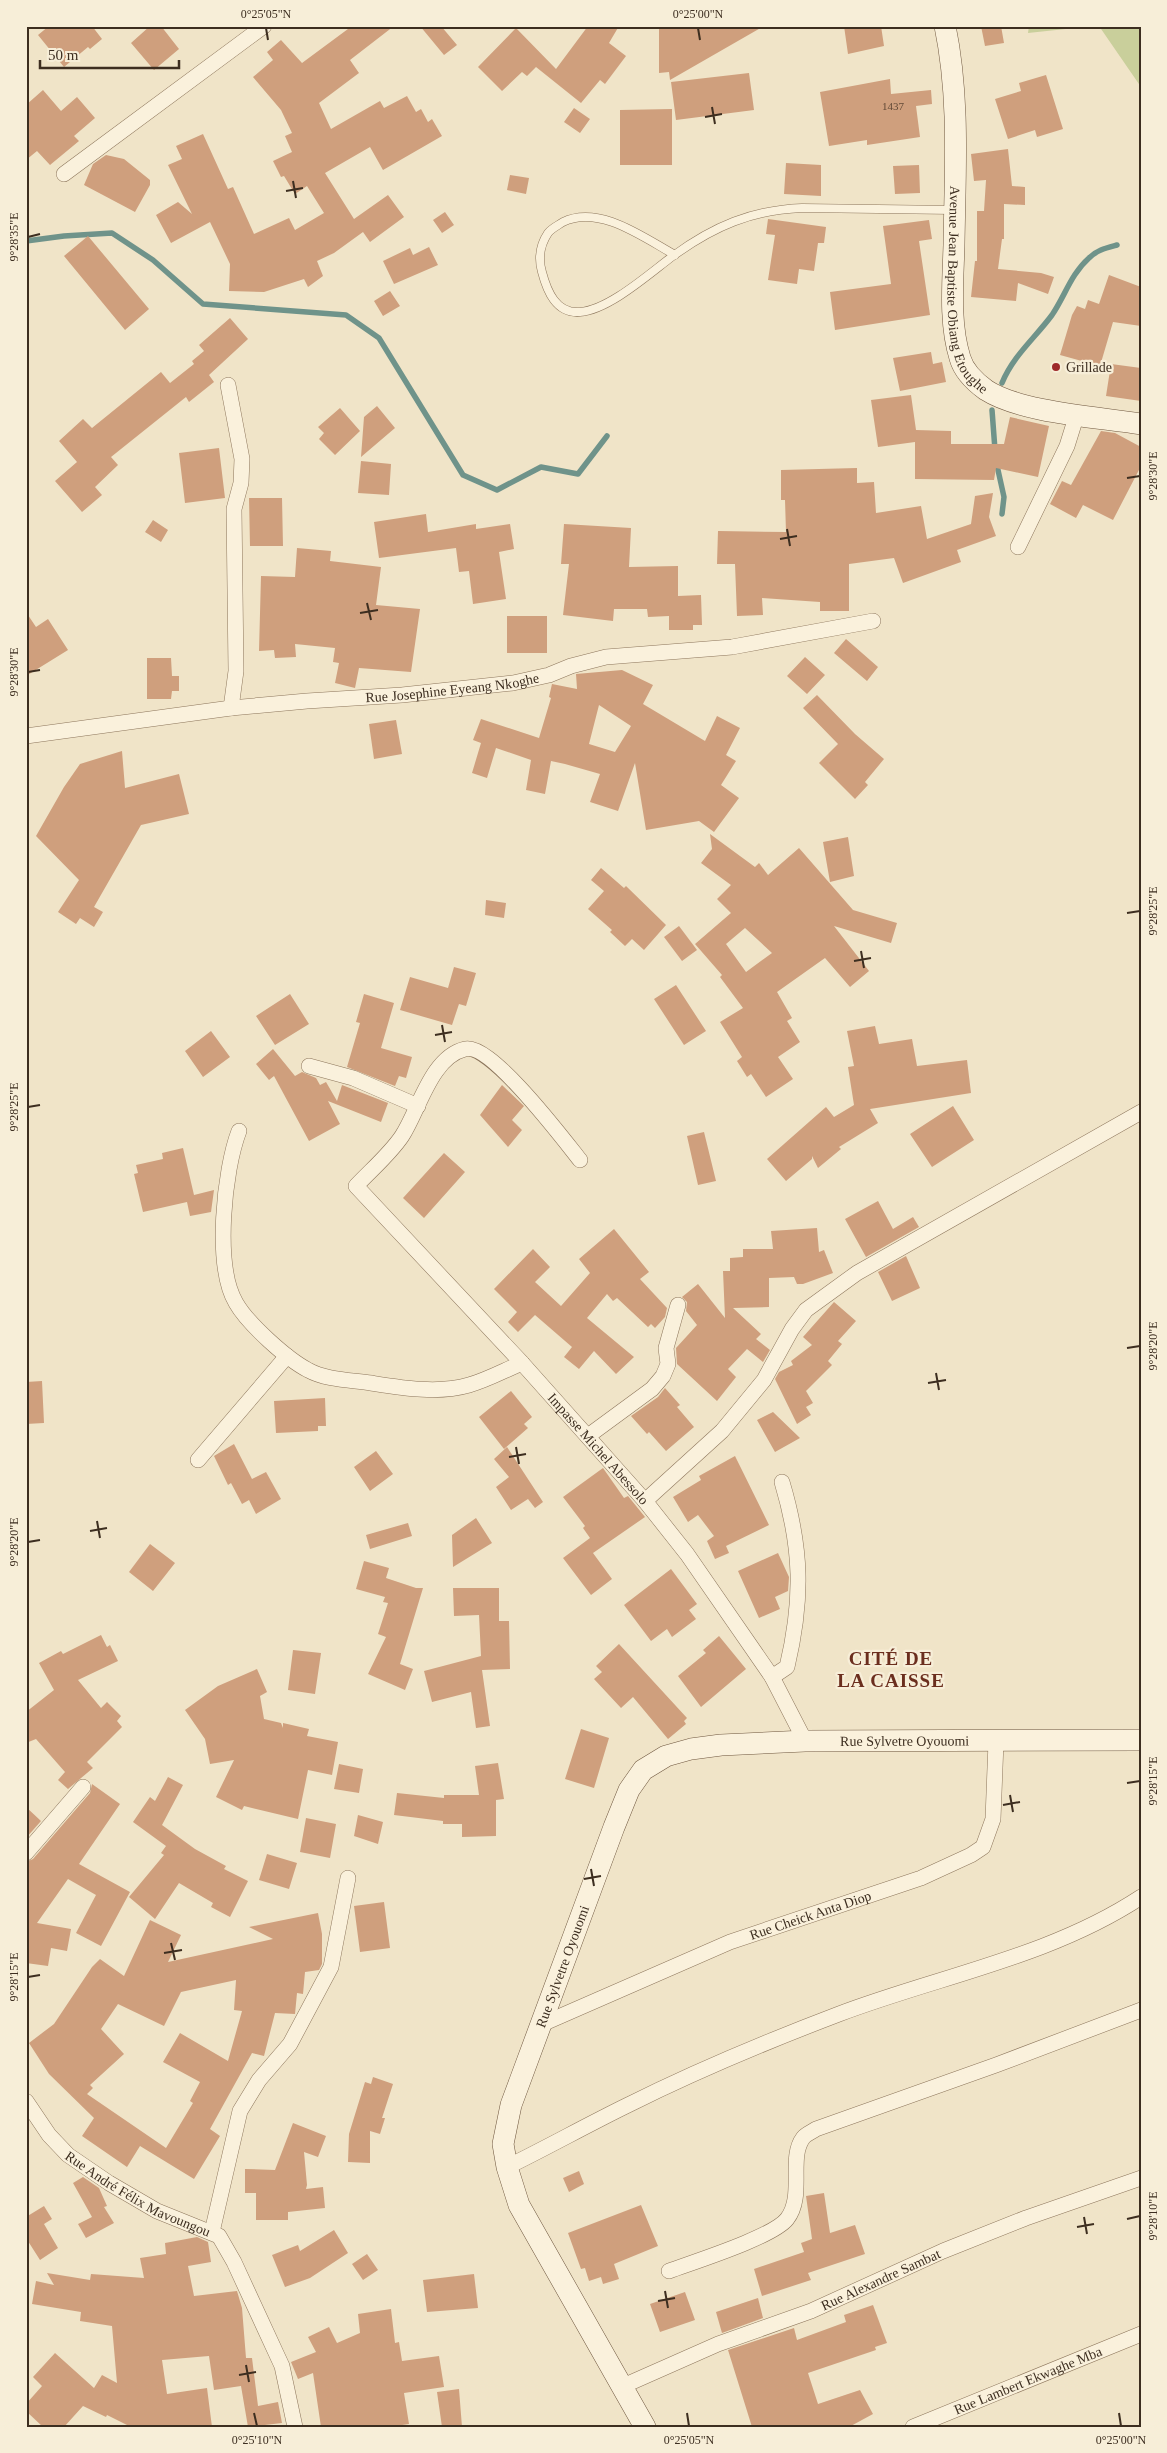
<svg xmlns="http://www.w3.org/2000/svg" width="1167" height="2453" font-family="Georgia,serif">
<style>
.green{fill:#c9cf9b}
.lines{fill:none;stroke-linecap:round;stroke-linejoin:round}
.stream{stroke:#6f938a;stroke-width:5.5}
.building{fill:#cf9f7d;fill-rule:evenodd}
.lane-casing{stroke:#8d765c;stroke-width:9}
.street-casing{stroke:#8d765c;stroke-width:16}
.secondary-casing{stroke:#6f573f;stroke-width:22}
.lane{stroke:#faf1dc;stroke-width:8}
.street{stroke:#faf1dc;stroke-width:15}
.secondary{stroke:#faf1dc;stroke-width:21}
.ticks{fill:none;stroke:#3d2e20;stroke-width:2}
.poi-dot{fill:#9e2a2b;stroke:#f7eed8;stroke-width:2}
.labels{text-anchor:middle;stroke-width:4.5;stroke-linejoin:round;paint-order:stroke}
.number-label{font-size:11px;fill:#624a37}
.street-label{font-size:14px;fill:#3d2e20;stroke:#f7eed8}
.poi-label{font-size:14px;fill:#3d2e20;stroke:#f7eed8;text-anchor:start}
.district-label{font-size:19px;font-weight:bold;letter-spacing:1px;fill:#6b2e1e;stroke:#f7eed8}
.neatline{fill:none;stroke:#3d2e20;stroke-width:2}
.ticks-label{font-size:12px;text-anchor:middle;fill:#3d2e20}
</style>
<rect width="100%" height="100%" fill="#f0e4c8"/>
<path class="green" d="M1029,26H1094L1028,33Z
M1099,26H1141V87Z"/>
<g class="lines">
<path class="stream" d="M26,241L64,236L112,233L153,260L203,304L346,315L379,338L463,475L497,490L541,467L578,474L607,436
M1002,383C1013,356 1035,338 1052,315C1065,296 1071,274 1089,258C1097,250 1106,248 1117,245
M992,410L995,450
M996,461L1004,497L1002,514"/>
</g>
<path class="building" d="M49,26H92L102,39L90,49L88,47L64,67L38,35Z
M150,26H161L179,49L154,70L131,43Z
M352,26H394L350,60L359,73L319,103L331,129L380,101L384,108L407,96L416,112L421,109L428,122L432,119L442,136L383,170L370,147L325,173L354,219L388,195L404,217L370,242L363,232L334,253L317,261L323,276L308,287L304,279L264,292L229,291L230,264L210,222L171,243L156,215L178,202L192,214L168,165L182,159L176,146L203,134L228,189L233,187L254,234L289,218L295,230L324,213L307,186L295,194L284,176L281,177L273,161L292,152L285,136L292,133L281,110L253,77L273,60L267,52L281,40L302,63Z
M420,26H441L457,45L444,55Z
M588,26H619L609,43L626,56L605,84L600,80L581,103L536,67L527,76L522,72L502,91L478,67L516,28L556,69Z
M659,26H764L670,80L669,72L659,73Z
M844,26H881L884,46L848,54Z
M981,26H1001L1004,43L985,46Z
M749,73L754,110L676,120L671,82Z
M1046,75L1063,129L1037,137L1035,130L1008,139L995,99L1021,91L1019,83Z
M890,79L891,94L931,90L932,104L916,106L920,137L867,145V140L829,146L820,92Z
M43,90L61,111L77,97L95,118L74,136L79,141L50,165L37,151L26,160V105Z
M574,108L590,119L580,133L564,122Z
M672,109V165H620V110Z
M1008,149L1012,186L1025,187V205L1004,204V239H1002L998,269L1041,273L1054,277L1048,294L1018,283L1016,301L971,297L975,261H977V211H984L986,180L974,181L971,154Z
M106,155L124,159L150,180V185L135,212L84,185L93,164Z
M786,163L821,165V196L784,194Z
M919,165L920,193L895,194L893,166Z
M510,175L529,178L526,194L507,190Z
M445,212L454,225L442,233L433,220Z
M768,219L826,227L824,243H818L814,271L799,269L797,284L768,280L775,235L766,234Z
M929,220L932,239L919,241L930,315L835,330L830,292L891,284L883,226Z
M88,236L149,309L125,330L64,256Z
M429,247L438,265L394,284L383,261L410,248L413,255Z
M1109,275L1141,287V326L1113,322L1100,366L1060,355L1072,315L1077,306L1085,309L1088,300L1099,304Z
M390,291L400,306L383,316L374,301Z
M230,318L248,339L209,375L214,382L189,402L186,397L111,457L118,465L95,487L102,495L82,512L55,481L77,462L59,441L83,419L92,428L161,372L170,383L194,364L192,361L204,351L199,345Z
M931,352L933,364L942,362L946,382L900,391L893,358Z
M1111,364L1141,368V401L1106,396Z
M911,395L916,430L951,431V444H1004L1010,417L1049,426L1038,477L996,468L994,480L915,479V442L878,447L871,400Z
M377,406L395,428L361,457L364,417Z
M340,408L360,431L335,455L319,439L324,433L318,427Z
M1101,431L1115,433L1141,447V466L1113,520L1083,505L1076,518L1050,504L1062,481L1071,485Z
M219,448L225,498L185,503L179,453Z
M361,461L391,464L389,495L358,493Z
M857,468V483L874,482L876,513L921,506L927,539L971,524L975,496L993,493L989,517L996,536L957,550L961,562L903,583L894,558L849,564V611H820V602L762,598L763,615L737,616L735,564H717L718,531L786,532L785,500H781V470Z
M249,498H282L283,546H250Z
M426,514L428,532L476,524V529L510,524L514,549L499,552L506,599L473,604L469,571L459,572L456,548L379,558L374,522Z
M153,520L168,530L161,542L145,532Z
M564,524L631,528L629,567L678,566V596L701,595L702,625H693V630H669V616L648,617L647,609H614L613,621L563,615L569,564H561Z
M297,548L331,551L330,561L381,567L376,605L420,609L411,672L359,668L355,688L335,683L339,663L333,662L335,648L295,644L296,657L275,658L274,650L259,651L261,576L295,577Z
M26,612L36,627L48,619L68,650L26,676Z
M507,616H547V653H507Z
M846,639L878,667L867,681L834,653Z
M805,657L825,675L807,694L787,676Z
M147,658H171L172,676H179V691H172L171,699H147Z
M622,670L653,685L643,704L705,741L717,716L740,728L726,755L736,761L721,785L739,798L714,832L699,821L646,830L635,763L618,811L590,802L600,774L565,764L551,761L545,794L526,790L531,760L496,748L487,778L472,773L481,743L473,740L481,719L539,738L551,698L549,697L552,684L577,689L576,674ZM599,705L631,726L615,752L589,744Z
M817,695L855,734L884,759L865,782L868,785L855,799L819,763L838,744L803,708Z
M396,720L402,754L374,759L369,724Z
M122,751L125,788L179,774L189,814L141,825L94,907L103,912L94,927L80,918L76,924L58,912L79,880L36,836L64,787L80,764Z
M710,834L755,867L759,863L768,875L799,848L853,910L897,923L891,943L834,926L869,971L850,987L825,958L777,992L792,1018L787,1021L800,1042L778,1057L793,1079L766,1097L751,1074L747,1077L737,1061L742,1057L720,1022L743,1008L720,977L722,975L695,944L731,913L717,899L731,885L701,863L712,849ZM745,928L772,953L746,972L726,944Z
M848,837L854,876L830,882L823,842Z
M601,868L624,888L626,886L666,925L644,950L632,939L625,946L610,932L612,930L588,909L604,891L591,880Z
M486,900L506,903L504,918L485,915Z
M679,926L697,950L682,961L664,937Z
M454,967L476,973L466,1006L459,1004L452,1025L400,1010L410,977L448,988Z
M676,985L706,1031L684,1045L654,999Z
M290,994L309,1024L275,1045L256,1016Z
M364,994L394,1003L381,1048L412,1057L406,1078L399,1076L395,1086L347,1067L360,1023L356,1022Z
M875,1026L879,1044L912,1039L917,1066L967,1060L971,1093L870,1109L878,1123L839,1147L841,1149L818,1168L812,1156V1159L786,1181L767,1159L826,1107L834,1117L854,1105L848,1067L854,1066L847,1031Z
M211,1031L230,1057L203,1077L185,1051Z
M273,1049L295,1076L302,1072L316,1078L320,1085L326,1082L337,1101L342,1085L388,1103L381,1122L328,1101L340,1124L309,1141L274,1076L269,1080L256,1064Z
M502,1085L524,1106L512,1120L522,1130L508,1147L480,1115Z
M953,1106L974,1140L932,1167L910,1134Z
M704,1132L716,1181L698,1185L687,1136Z
M183,1148L194,1195L214,1190L211,1212L190,1216L187,1202L143,1212L134,1174L138,1173L136,1165L163,1159L162,1153Z
M444,1153L465,1172L424,1218L403,1198Z
M878,1201L893,1229L913,1217L919,1227L866,1257L845,1219Z
M817,1228L819,1252L824,1250L833,1273L803,1284H797L794,1277L769,1278V1307L733,1308L761,1334L756,1339L770,1350L763,1362L747,1349L728,1369L736,1377L717,1401L677,1364L676,1348L697,1325L686,1311L687,1302L682,1297L698,1284L725,1318L723,1271H730V1258L743,1257V1249H773L771,1231Z
M614,1229L649,1272L640,1279L667,1308L665,1317L655,1328L651,1324L648,1327L617,1298L613,1301L607,1294L587,1318L634,1357L616,1374L594,1351L579,1369L564,1357L572,1347L535,1315L518,1332L508,1322L517,1312L494,1289L533,1249L550,1267L535,1282L561,1306L590,1273L579,1259Z
M906,1256L920,1288L892,1301L878,1272Z
M834,1302L856,1321L838,1341L842,1344L828,1361L832,1365L806,1391L813,1403L806,1407L811,1415L797,1424L775,1379L779,1372L793,1365L791,1361L812,1345L803,1337Z
M42,1381L44,1423L26,1424V1382Z
M665,1388L680,1405L677,1407L694,1427L666,1451L649,1432L647,1434L631,1416L658,1397Z
M511,1391L532,1417L524,1424L528,1428L504,1449L479,1417Z
M325,1398L326,1426H318V1431L276,1433L274,1401Z
M773,1412L800,1438L775,1452L757,1420Z
M234,1444L252,1479L266,1472L281,1499L256,1514L249,1500L242,1504L231,1483L228,1485L214,1456Z
M507,1447L543,1502L535,1508L528,1499L511,1510L496,1487L509,1477L494,1459Z
M376,1451L393,1474L370,1491L354,1467Z
M735,1456L769,1525L726,1546L729,1553L715,1559L707,1541L714,1536L698,1515L688,1522L673,1497L701,1480L699,1476Z
M603,1468L624,1498L628,1496L645,1517L593,1553L612,1579L591,1595L563,1558L590,1538L583,1528L585,1526L563,1497Z
M476,1518L492,1543L453,1567L452,1535Z
M408,1523L412,1536L370,1549L366,1535Z
M150,1544L175,1563L153,1591L129,1572Z
M778,1553L789,1577L788,1591L775,1597L780,1609L759,1618L738,1571Z
M364,1561L389,1568L386,1578L416,1588H423L400,1664L413,1669L405,1690L368,1674L386,1637L378,1634L388,1603L383,1602L385,1597L356,1589Z
M671,1569L697,1604L689,1610L696,1619L672,1637L667,1629L651,1641L624,1605Z
M453,1588H499V1621H509L510,1669L482,1670L490,1726L476,1728L471,1692L432,1702L424,1671L481,1656L479,1615L454,1616Z
M101,1635L107,1647L110,1645L118,1661L78,1680L101,1708L107,1702L121,1716L117,1721L122,1727L87,1762L93,1768L68,1789L58,1780L65,1772L36,1739L26,1743V1712L54,1690L39,1663L61,1651L63,1654Z
M719,1636L746,1669L701,1707L678,1676L706,1653L703,1650Z
M619,1644L687,1718L684,1721L686,1724L668,1739L633,1697L621,1708L594,1679L602,1672L596,1666Z
M293,1650L321,1653L315,1694L288,1690Z
M257,1669L267,1692L260,1696L264,1719L281,1723L283,1728V1723L309,1729L307,1736L338,1742L332,1775L308,1770L298,1819L244,1806L242,1810L216,1797L234,1760L210,1764L205,1739L185,1710L218,1686Z
M581,1729L609,1738L594,1788L565,1779Z
M498,1763L504,1799L496,1800V1836L462,1837V1824H443V1821L394,1815L397,1793L444,1798V1795H479L475,1766Z
M339,1764L363,1769L359,1793L334,1789Z
M168,1777L183,1785L162,1825L195,1849L226,1866L224,1869L248,1881L230,1917L211,1907L213,1903L179,1883L155,1919L129,1897L164,1855L161,1853L166,1846L133,1822L150,1797L155,1801Z
M92,1784L120,1804L79,1864L130,1892L101,1946L76,1933L96,1895L68,1879L37,1923L71,1929L67,1951L51,1948L48,1966L26,1963V1862L33,1859L90,1793Z
M26,1807L41,1821L26,1838Z
M358,1815L383,1822L378,1844L354,1836Z
M306,1818L336,1824L330,1858L300,1852Z
M267,1854L297,1863L289,1889L259,1880Z
M384,1902L390,1948L360,1952L354,1906Z
M318,1913L322,1934V1964L319,1970L305,1972L303,1994L297,1993L295,2014L275,2013L264,2056L252,2053L210,2129L220,2136L194,2179L140,2146L127,2167L82,2136L94,2118L49,2074L29,2043L54,2024L92,1967L100,1959L124,1976L150,1920L181,1935L168,1962L273,1939L249,1927ZM236,1980L234,2010L242,2011L228,2061L180,2033L163,2062L200,2082L190,2101L193,2103L166,2148L87,2094L93,2088L90,2085L124,2054L101,2029L118,2004L164,2026L181,1992Z
M373,2077L393,2084L382,2118H385L380,2134L370,2131V2163L348,2162L349,2134L365,2082L371,2084Z
M293,2123L326,2136L318,2157L304,2152L307,2185L306,2189L323,2187L325,2208L288,2212V2220H256V2193H245V2169L275,2170Z
M579,2171L584,2184L569,2192L563,2178Z
M83,2177L99,2188L107,2206L104,2207L114,2223L86,2238L78,2224L92,2217L73,2183Z
M824,2193L830,2233L855,2225L865,2254L808,2273L811,2280L762,2296L754,2269L804,2252L801,2243L812,2239L806,2196Z
M641,2205L658,2246L614,2264L619,2279L603,2284L601,2277L589,2281L585,2268L581,2269L568,2233Z
M44,2206L52,2219L44,2224L58,2248L40,2260L26,2238V2217Z
M334,2230L348,2253L310,2278L285,2287L272,2255L298,2245L300,2251Z
M197,2237L208,2242L211,2262L188,2266L194,2296L237,2291L242,2308L246,2358H252L258,2406L278,2402L282,2423L248,2427L241,2386L214,2390L209,2356L162,2360L167,2394L207,2388L212,2427H131L107,2415L106,2417L83,2406L64,2427H43L26,2411V2404L42,2386L33,2377L55,2353L94,2388L102,2375L117,2383L112,2326L80,2321L81,2312L32,2304L36,2281L54,2285L47,2273L90,2280L91,2274L144,2278L140,2258L166,2254L165,2243Z
M367,2254L378,2270L363,2280L352,2264Z
M474,2274L478,2308L427,2312L423,2280Z
M685,2292L695,2320L660,2332L650,2304Z
M758,2298L763,2318L722,2333L716,2312Z
M873,2305L887,2343L875,2347L876,2350L808,2373L818,2404L860,2390L873,2414L849,2427H752L728,2350L794,2328L797,2340L846,2322L844,2315Z
M391,2309L395,2343L399,2342L402,2361L439,2356L444,2387L404,2393L409,2424L389,2427H321L313,2373L298,2379L291,2362L316,2352L308,2337L329,2327L337,2343L360,2333L358,2314Z
M459,2389L462,2427H442L437,2392Z"/>
<g class="lines">
<defs>
<path id="lane" d="M675,255C644,238 599,204 563,222C557,226 552,228 548,233C540,245 538,258 542,272C547,291 556,314 580,312C609,310 650,273 673,256C714,226 752,210 802,208L953,210"/>
<g id="street">
<path d="M64,174L264,26"/>
<path d="M228,385L242,459L241,483L234,509L236,671L231,708"/>
<path d="M1018,547L1067,446L1077,414"/>
<path id="s1" d="M26,736L231,708L307,701L402,695L513,683L549,675L571,666L606,657L732,647L873,621"/>
<path d="M309,1066L353,1078L418,1106"/>
<path d="M239,1131C224,1170 214,1266 236,1303C248,1324 287,1359 308,1370C326,1380 351,1380 371,1383C403,1388 438,1394 469,1385C487,1380 505,1370 522,1363"/>
<path id="s2" d="M580,1160C564,1140 490,1042 465,1049C431,1057 419,1110 402,1136C390,1154 371,1170 356,1186L522,1363L645,1501L687,1554L772,1677L805,1741"/>
<path d="M588,1436L652,1389L663,1376L668,1364L666,1348L678,1305"/>
<path d="M198,1460L287,1356"/>
<path d="M645,1501L722,1431L764,1380L792,1329L806,1310L857,1273L1141,1112"/>
<path d="M772,1677L787,1667C803,1599 802,1549 782,1482"/>
<path d="M26,1853L83,1787"/>
<path id="s3" d="M540,2025L730,1942L921,1878L971,1855L983,1847L993,1819L996,1742"/>
<path id="s4" d="M26,2101L49,2135L68,2155L109,2183L157,2211L219,2236L234,2262L282,2366L295,2427"/>
<path d="M507,2167C548,2147 587,2125 628,2105C696,2071 768,2041 839,2014C939,1976 1050,1957 1141,1897"/>
<path d="M212,2232L240,2111L259,2080L290,2044L331,1967L348,1878"/>
<path d="M669,2271C693,2262 773,2237 787,2219C805,2196 788,2158 803,2138C806,2134 812,2132 816,2129L996,2065L1141,2010"/>
<path id="s5" d="M623,2386L718,2344L811,2311L943,2251L1026,2218L1141,2178"/>
<path id="s6" d="M913,2427L1141,2334"/>
</g>
<g id="secondary">
<path id="s7" d="M945,26C960,98 955,172 954,245C953,282 949,323 960,358C964,372 975,382 986,390C1022,413 1098,417 1141,424"/>
<path id="s8" d="M645,2427L519,2205L507,2167L503,2144L511,2105L614,1827L629,1790L643,1770L666,1756L691,1749L721,1745L805,1741L1141,1740"/>
</g>
</defs>
<use href="#lane" class="lane-casing"/>
<use href="#street" class="street-casing"/>
<use href="#secondary" class="secondary-casing"/>
<use href="#lane" class="lane"/>
<use href="#street" class="street"/>
<use href="#secondary" class="secondary"/>
</g>
<path class="ticks" d="M266,28L268,40M698,28L700,40M712,107L715,124M705,117L722,114M293,181L296,198M286,191L303,188M28,237L40,234M1127,478L1140,476M787,529L790,546M780,539L797,536M367,603L371,620M360,613L378,610M28,672L40,670M1127,913L1140,911M861,951L864,968M854,961L871,958M442,1025L445,1042M435,1035L452,1032M28,1107L40,1105M1127,1348L1140,1346M936,1373L939,1390M928,1383L946,1380M516,1447L519,1464M509,1457L526,1454M97,1521L100,1538M90,1531L107,1528M28,1542L40,1540M1127,1783L1140,1781M1010,1795L1013,1812M1003,1805L1020,1802M591,1869L594,1886M584,1879L601,1876M171,1943L175,1960M164,1953L182,1950M28,1977L40,1975M1084,2217L1087,2234M1127,2219L1140,2216M1077,2227L1094,2224M665,2291L668,2308M658,2301L675,2298M246,2365L249,2382M239,2375L256,2372M254,2413L257,2426M687,2413L689,2426M1119,2413L1121,2426"/>
<circle class="poi-dot" cx="1056" cy="367" r="5"/>
<g class="labels">
<g class="number-label">
<text x="893" y="110">1437</text>
</g>
<g class="street-label">
<text dy="5" stroke="none"><textPath href="#s7" startOffset="268">Avenue Jean Baptiste Obiang Etoughe</textPath></text>
<text dy="5" stroke="none"><textPath href="#s1" startOffset="429">Rue Josephine Eyeang Nkoghe</textPath></text>
<text dy="5" stroke="none"><textPath href="#s2" startOffset="699">Impasse Michel Abessolo</textPath></text>
<text dy="5" stroke="none"><textPath href="#s8" startOffset="986">Rue Sylvetre Oyouomi</textPath></text>
<text dy="5" stroke="none"><textPath href="#s3" startOffset="292">Rue Cheick Anta Diop</textPath></text>
<text dy="5" stroke="none"><textPath href="#s8" startOffset="506">Rue Sylvetre Oyouomi</textPath></text>
<text dy="5" stroke="none"><textPath href="#s4" startOffset="149">Rue André Félix Mavoungou</textPath></text>
<text dy="5" stroke="none"><textPath href="#s5" startOffset="279">Rue Alexandre Sambat</textPath></text>
<text dy="5" stroke="none"><textPath href="#s6" startOffset="124">Rue Lambert Ekwaghe Mba</textPath></text>
</g>
<g class="poi-label">
<text x="1066" y="372">Grillade</text>
</g>
<g class="district-label">
<text x="891" y="1665">CITÉ DE<tspan x="891" dy="22">LA CAISSE</tspan></text>
</g>
</g>
<rect width="1167" height="2453" fill="none" stroke="#f7eed8" stroke-width="55"/>
<path d="M40 60v8h139v-8" fill="none" stroke="#3d2e20" stroke-width="2.5"/>
<text x="48" y="60" font-size="15" fill="#3d2e20" stroke="#f7eed8" stroke-width="4" paint-order="stroke">50 m</text>
<rect x="28" y="28" width="1112" height="2398" class="neatline"/>
<g class="ticks-label">
<text x="266" y="18">0°25'05"N</text>
<text x="698" y="18">0°25'00"N</text>
<text transform="translate(14 237) rotate(-90)" y="4">9°28'35"E</text>
<text transform="translate(1153 476) rotate(-90)" y="4">9°28'30"E</text>
<text transform="translate(14 672) rotate(-90)" y="4">9°28'30"E</text>
<text transform="translate(1153 911) rotate(-90)" y="4">9°28'25"E</text>
<text transform="translate(14 1107) rotate(-90)" y="4">9°28'25"E</text>
<text transform="translate(1153 1346) rotate(-90)" y="4">9°28'20"E</text>
<text transform="translate(14 1542) rotate(-90)" y="4">9°28'20"E</text>
<text transform="translate(1153 1781) rotate(-90)" y="4">9°28'15"E</text>
<text transform="translate(14 1977) rotate(-90)" y="4">9°28'15"E</text>
<text transform="translate(1153 2216) rotate(-90)" y="4">9°28'10"E</text>
<text x="257" y="2444">0°25'10"N</text>
<text x="689" y="2444">0°25'05"N</text>
<text x="1121" y="2444">0°25'00"N</text>
</g>
</svg>
